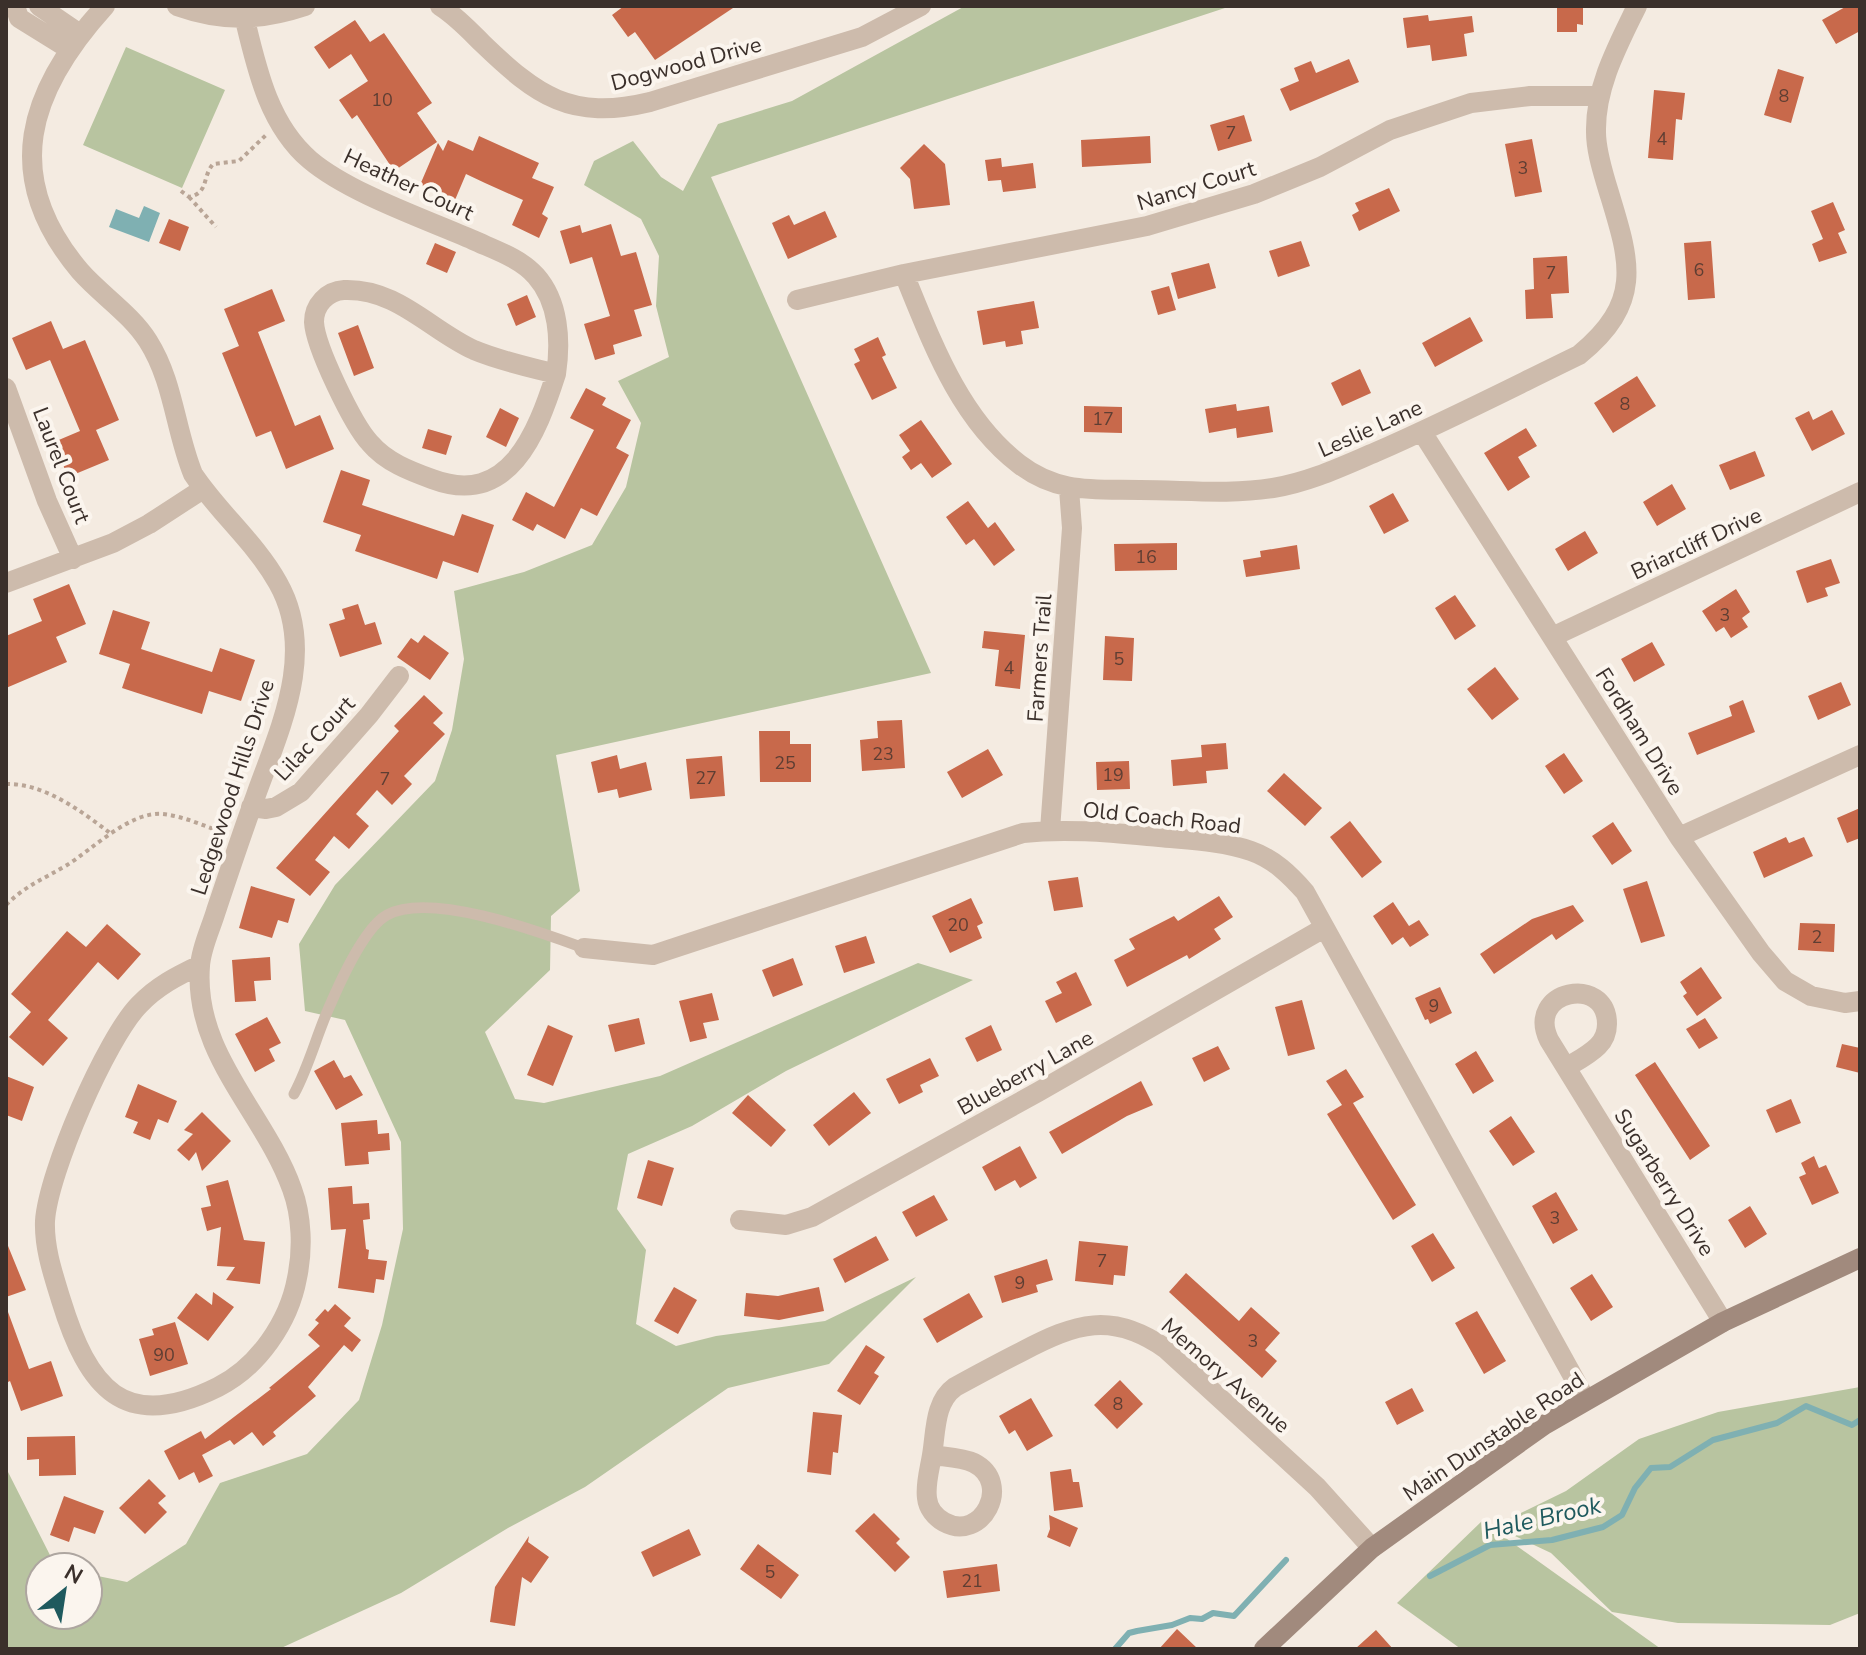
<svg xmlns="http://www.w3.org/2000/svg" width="1866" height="1655" font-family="'Nunito Sans',sans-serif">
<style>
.green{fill:#b8c4a0}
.water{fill:#7fb0b2}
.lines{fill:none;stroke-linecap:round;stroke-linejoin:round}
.stream{stroke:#7fb0b2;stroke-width:6}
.building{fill:#c8694b}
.path{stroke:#b9a596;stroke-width:4;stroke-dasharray:4 4;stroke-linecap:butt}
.lane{stroke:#cdbbac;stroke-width:11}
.street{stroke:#cdbbac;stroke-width:20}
.secondary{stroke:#a18a7d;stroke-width:20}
.labels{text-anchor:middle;stroke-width:8;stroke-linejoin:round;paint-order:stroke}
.number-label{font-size:18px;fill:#5e3e33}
.street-label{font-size:22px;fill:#3b302b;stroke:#fbf5ee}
.water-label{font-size:24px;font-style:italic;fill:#1f5a5e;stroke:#fbf5ee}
</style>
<rect width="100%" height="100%" fill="#f4ebe1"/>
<path class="green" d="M965,6H1231L711,177L931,673L556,755L580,891L551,916L550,970L485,1032L515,1099L544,1103L660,1076L918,963L973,980L786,1071L692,1126L628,1154L617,1209L646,1250L636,1324L676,1346L716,1336L825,1321L916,1277L829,1364L728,1388L585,1487L508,1528L401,1593L279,1649H6V1468L56,1567H40V1615H88V1574L127,1582L186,1544L220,1483L307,1454L359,1400L382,1325L403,1229L401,1142L345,1020L305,1011L299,944L335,885L435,781L452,730L464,659L454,591L524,572L592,545L626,487L641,423L618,381L669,357L656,306L659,256L641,219L584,185L594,161L633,141L661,177L683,191L718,124L792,101Z
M126,47L225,90L182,188L83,145Z
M1860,1387V1613L1830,1625L1678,1623L1612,1612L1551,1553L1494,1526L1566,1491L1639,1439L1718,1412Z
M1482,1521L1661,1649H1461L1397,1603Z"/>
<path class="water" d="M144,206L160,213L149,242L109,227L116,209L139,218Z"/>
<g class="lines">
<path class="stream" d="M1430,1576L1490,1545L1552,1540L1603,1527L1622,1515L1635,1488L1651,1468L1670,1467L1713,1440L1777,1423L1806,1406L1852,1425L1860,1420
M1115,1649L1129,1633L1137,1631L1172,1625L1190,1618L1202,1619L1213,1613L1234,1616L1286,1560"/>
</g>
<path class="building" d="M624,6H736L655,60L635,32L628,37L612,15Z
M1557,6H1583V25L1577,24V32H1557Z
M1847,6H1860V31L1836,44L1822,20Z
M1428,15L1429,21L1472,16L1474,32L1464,34L1467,56L1432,61L1430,45L1407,48L1403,18Z
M355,20L370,42L384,33L432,103L417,113L437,142L394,171L357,115L352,119L339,100L368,81L351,54L329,69L314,47Z
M1349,59L1359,82L1290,111L1280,89L1299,81L1294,68L1311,61L1316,73Z
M1778,69L1804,77L1791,123L1764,115Z
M1654,90L1685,93L1682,120L1676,119L1673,160L1648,158Z
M1244,115L1252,141L1218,151L1210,125Z
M479,136L539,163L532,178L554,187L542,214L548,218L539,238L512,225L523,200L485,183L466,174L455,200L420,185L438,143L443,151L448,140L473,151Z
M1150,136L1151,163L1082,167L1081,140Z
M1532,139L1542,192L1515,197L1505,144Z
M924,144L945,164L950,205L914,209L910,179L900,168Z
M1001,158L1002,167L1033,163L1036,188L1003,192L1001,180L988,181L985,160Z
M1389,188L1400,211L1359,231L1352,215L1359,211L1355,203Z
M1833,202L1845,230L1838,233L1847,253L1819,262L1812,244L1823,239L1811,211Z
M825,211L837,237L788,259L772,223L789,215L794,225Z
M169,219L189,227L180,251L159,243Z
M611,224L621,256L636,252L652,305L634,310L642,336L613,345L615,354L595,360L584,324L610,316L592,257L570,264L560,231L580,225L582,233Z
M1301,241L1310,266L1278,277L1269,251Z
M1711,241L1715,298L1688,300L1684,243Z
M435,243L456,252L447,273L426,264Z
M1567,256L1569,293L1551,294L1553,318L1526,319L1525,290L1534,289L1533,258Z
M1209,263L1216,288L1178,299L1171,273Z
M1169,286L1176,310L1158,315L1151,291Z
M272,289L285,321L258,332L295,426L320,415L334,449L286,469L271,431L256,437L222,353L239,346L224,309Z
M527,295L536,317L516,326L507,304Z
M1034,301L1039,328L1021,331L1023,344L1006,347L1005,341L983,345L977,311Z
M1470,317L1483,341L1435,367L1422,343Z
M51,321L63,349L85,340L119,420L96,430L109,460L68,477L54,442L80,431L50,360L26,370L12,338Z
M358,325L374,368L354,376L338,333Z
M878,337L886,355L882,357L897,388L872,400L854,364L860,361L854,349Z
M1360,369L1371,393L1342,406L1331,383Z
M1637,376L1656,406L1613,433L1594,403Z
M586,388L606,398L602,405L631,420L616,448L629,455L597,516L581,508L565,539L537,524L533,531L512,520L526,492L554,507L594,430L570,418Z
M1236,404L1237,411L1269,406L1273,432L1237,438L1236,428L1209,433L1205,409Z
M1084,406L1122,407V433L1084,432Z
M500,408L519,418L506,447L486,437Z
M1832,410L1845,434L1812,451L1795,418L1809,411L1813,420Z
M921,420L952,464L932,478L921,463L911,470L902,457L910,451L899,435Z
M1526,428L1537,446L1518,457L1530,477L1508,491L1484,453Z
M428,429L452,436L446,455L422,448Z
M1755,451L1765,476L1730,490L1719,465Z
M341,470L370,480L362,505L454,536L462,514L494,525L478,573L443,561L437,579L355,551L361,535L323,522Z
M1672,484L1686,509L1657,526L1643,502Z
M1393,493L1409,521L1384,534L1369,506Z
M968,501L988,528L995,522L1015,550L994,566L974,539L966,545L946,517Z
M1585,531L1598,553L1568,571L1555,549Z
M1177,543V570L1115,571L1114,544Z
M1297,545L1300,569L1246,577L1243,560L1261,557L1260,551Z
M1831,559L1840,583L1825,588L1828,596L1807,603L1796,571Z
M69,584L86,624L56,637L67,662L6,688V636L42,621L33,599Z
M1736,589L1750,612L1742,618L1748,627L1731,638L1724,627L1716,632L1702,611Z
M1455,595L1476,626L1455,640L1435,608Z
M358,604L365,625L375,622L382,644L340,657L329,624L345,619L342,609Z
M113,610L150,622L141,649L212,672L220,648L255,660L241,701L209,691L202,714L122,688L130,664L99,654Z
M984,631L1025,635L1020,689L995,686L999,650L982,648Z
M424,635L449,653L430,680L397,657L411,638L418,643Z
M1105,636L1134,638L1132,681L1103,680Z
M1652,642L1665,665L1634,682L1621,659Z
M1495,667L1519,699L1492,720L1467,689Z
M1841,682L1851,705L1818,720L1808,696Z
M424,695L443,713L433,723L445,734L404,776L412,784L392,805L377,790L356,814L369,826L349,849L334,836L315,860L330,872L310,896L276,868L399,731L394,726Z
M1743,700L1755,732L1697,755L1688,733L1732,716L1729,706Z
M902,720L905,768L862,771L860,740L878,738L877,721Z
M759,731H790V744H811V782H760Z
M1226,743L1228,769L1206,771L1207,783L1173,786L1171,760L1202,757L1201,745Z
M988,749L1003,775L962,798L947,772Z
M1564,753L1583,781L1564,794L1545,766Z
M617,755L620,769L646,762L652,790L619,798L617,789L598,793L591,762Z
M722,756L725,796L690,799L686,759Z
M1129,761L1130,789L1097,790L1096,762Z
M1284,773L1322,808L1305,826L1267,791Z
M1860,808V838L1847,843L1837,818Z
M1350,821L1382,862L1362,878L1330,837Z
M1613,822L1632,851L1612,865L1592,836Z
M1786,837L1789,843L1804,837L1813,856L1764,878L1753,852Z
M1078,877L1083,907L1054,911L1048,881Z
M1647,881L1665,936L1641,943L1623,889Z
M251,886L295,899L288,923L278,920L272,938L239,928Z
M1219,896L1233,917L1214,929L1221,939L1189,959L1187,955L1127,987L1114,960L1135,949L1129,939L1174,916L1178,921Z
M971,898L983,923L977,926L982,938L950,953L932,916Z
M1393,902L1409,926L1419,920L1429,935L1410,947L1403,937L1392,945L1373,916Z
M1573,905L1584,921L1556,940L1552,934L1494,974L1480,954L1532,919Z
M1800,923L1835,924L1834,952L1798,950Z
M107,924L141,954L118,980L98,962L48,1020L68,1038L43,1066L9,1037L31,1012L11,994L67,931L86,947Z
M866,936L875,963L844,973L835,946Z
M270,957L271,980L254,981L256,1001L235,1002L232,960Z
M793,958L803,985L773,997L762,970Z
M1701,967L1722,998L1697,1016L1683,996L1687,993L1680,982Z
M1076,972L1092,1005L1056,1023L1045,1001L1062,993L1056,982Z
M1440,987L1452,1013L1430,1024L1428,1019L1425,1020L1415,998Z
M712,993L719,1020L703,1023L707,1038L690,1042L679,1001Z
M1302,1000L1315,1049L1288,1056L1275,1007Z
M267,1017L281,1043L269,1049L275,1061L255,1072L235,1034Z
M639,1018L645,1044L615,1052L608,1025Z
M1705,1018L1718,1038L1699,1049L1686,1029Z
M548,1025L573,1036L553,1086L527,1075Z
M991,1025L1002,1050L977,1062L965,1038Z
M1842,1044L1860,1048V1073L1836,1067Z
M1218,1046L1230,1069L1204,1082L1192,1058Z
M1476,1051L1494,1081L1473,1094L1455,1064Z
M930,1058L939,1076L920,1085L923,1092L899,1104L886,1079Z
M334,1060L344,1078L351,1075L363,1095L336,1110L314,1071Z
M1655,1062L1710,1146L1690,1160L1635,1075Z
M1346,1069L1364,1097L1353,1103L1416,1205L1393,1220L1327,1114L1342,1105L1326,1081Z
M6,1076L34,1087L22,1121L6,1115Z
M1141,1081L1153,1105L1127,1116L1062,1154L1049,1132Z
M138,1084L177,1101L168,1123L158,1119L150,1140L133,1133L138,1122L125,1117Z
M854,1092L871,1113L829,1146L813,1125Z
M748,1095L786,1130L771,1147L732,1113Z
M1791,1099L1801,1123L1776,1133L1766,1110Z
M202,1112L231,1141L202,1171L196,1152L189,1161L177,1150L193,1134L184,1130Z
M1511,1116L1535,1152L1513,1166L1489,1131Z
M377,1120L378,1134L389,1133L390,1150L368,1152L369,1164L345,1166L341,1123Z
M1020,1146L1037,1178L1020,1188L1015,1180L995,1191L982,1167Z
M1814,1156L1819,1168L1826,1165L1839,1193L1812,1205L1799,1177L1806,1174L1801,1163Z
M648,1160L674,1168L662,1206L637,1198Z
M228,1180L244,1240L265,1242L260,1284L226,1280L235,1267L217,1266L221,1227L207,1231L201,1208L211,1206L206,1186Z
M352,1186L353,1204L369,1203L370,1219L363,1220L366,1249L369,1250L368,1259L387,1261L384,1280L376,1279L374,1293L338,1288L346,1229L331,1230L328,1188Z
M1556,1192L1578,1230L1553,1244L1532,1206Z
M934,1195L948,1220L916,1237L902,1212Z
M1750,1206L1767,1234L1745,1248L1728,1220Z
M1433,1233L1455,1268L1432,1282L1411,1246Z
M876,1236L889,1260L845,1283L833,1259Z
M6,1241L26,1290L6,1297Z
M1079,1241L1128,1246L1125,1276L1114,1275L1113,1285L1075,1281Z
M1047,1259L1053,1280L1036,1285L1038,1292L1002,1303L994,1276Z
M1186,1273L1239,1321L1251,1307L1280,1333L1265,1350L1277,1361L1262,1378L1169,1292Z
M1592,1274L1613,1307L1591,1321L1570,1288Z
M674,1287L697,1300L678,1334L654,1321Z
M819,1287L824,1311L779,1320L744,1316L746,1293L778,1296Z
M213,1292L234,1307L208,1341L177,1318L196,1293L212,1305Z
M969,1293L983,1317L937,1343L923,1319Z
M335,1304L351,1318L344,1326L361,1340L352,1352L344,1345L308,1387L316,1396L273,1432L276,1436L263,1446L252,1432L234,1445L230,1440L202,1455L213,1476L199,1483L194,1472L179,1480L164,1451L201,1431L205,1439L271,1389L269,1388L320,1346L308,1335L319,1323L315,1320L325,1309L328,1312Z
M1477,1311L1506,1361L1484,1374L1455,1323Z
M8,1312L29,1369L51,1361L63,1396L21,1411L10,1381L6,1383Z
M175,1322L188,1364L150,1376L139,1339L154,1335L152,1329Z
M866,1345L885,1357L874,1373L879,1376L860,1405L837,1391Z
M1120,1380L1143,1404L1117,1429L1094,1405Z
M1412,1388L1424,1411L1397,1425L1385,1402Z
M1031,1398L1053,1436L1027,1451L1015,1430L1009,1434L999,1416Z
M813,1412L842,1415L838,1453L833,1452L831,1475L807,1472Z
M75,1436L76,1475L39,1476V1459L27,1460V1437Z
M1071,1469L1073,1482H1079L1083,1507L1054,1511L1050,1472Z
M149,1479L166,1496L158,1503L167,1512L145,1534L119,1508Z
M64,1496L104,1511L95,1534L74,1527L69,1542L50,1535Z
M874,1513L900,1539L896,1543L910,1557L895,1572L855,1531Z
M1049,1515L1078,1528L1070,1547L1047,1537L1050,1529Z
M689,1529L701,1555L653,1577L641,1552Z
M529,1536L528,1542L549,1557L531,1583L522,1577L515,1626L490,1622L495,1587Z
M758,1544L799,1575L781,1599L740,1569Z
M997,1564L1000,1591L947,1598L943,1571Z
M1177,1629L1198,1649H1159Z
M1376,1630L1393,1649H1355Z"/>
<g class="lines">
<path class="path" d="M181,191L189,197C209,193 202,177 213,164L239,161L266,135
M189,197L216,227
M6,784C44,783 81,811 110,833
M6,905C26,885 44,879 67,865C93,849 130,811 163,814C183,816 204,826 222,832"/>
<path class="lane" d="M294,1094C310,1064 317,1033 331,1003C341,980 365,927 387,915C430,891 540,932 584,948"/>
<path class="street" d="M15,6L19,18L69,49
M39,6L80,34
M105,6C28,91 0,176 80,271C101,295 131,314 148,341C174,382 175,430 193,474C218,512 256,543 278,583C317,652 280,728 256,795C242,833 229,872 216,911C211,928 201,948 200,966C193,1054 265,1113 292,1189C302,1216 303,1250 297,1278C289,1322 258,1367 218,1387C124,1434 88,1388 61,1300C53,1274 44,1248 45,1221C48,1173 106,1039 139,1005C157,986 177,976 200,965
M177,6C222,22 260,21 305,6
M440,6C456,16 469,30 482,43C537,96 571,121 650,102L862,37L921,6
M245,20C257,70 269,125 310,160C349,193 425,219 473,240C495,250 520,258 536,276C559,302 561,341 556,374C529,367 500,361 474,350C430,330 397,288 344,290C327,291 314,305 314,322C315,346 353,425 370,443C386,462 410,471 432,479C509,508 537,433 556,374
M904,274C932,342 959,418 1019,464C1058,494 1094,489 1140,490C1185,490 1229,495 1273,488C1310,482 1343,466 1376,452C1445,422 1511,388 1579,355C1646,300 1629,259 1607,186C1602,169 1596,150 1596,132C1595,87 1618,45 1637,6
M797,300L904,274L1147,226L1254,194L1320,167L1390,130L1471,103L1530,96H1599
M6,388L47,501L73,559
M1422,432L1679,837L1761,953L1785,981L1811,996L1845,1003L1860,1001
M6,583L113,543L149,524L203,489
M1552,637L1860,492
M251,807L266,809L276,807L301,792L369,715L399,676
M1050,830L1072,528L1069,489
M1679,837L1860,755
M584,948L653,955L1023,833C1068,828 1114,833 1159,837C1190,840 1222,841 1251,851C1274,859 1290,875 1305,892L1586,1400
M1567,1067C1577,1061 1589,1055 1598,1046C1604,1040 1607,1032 1607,1024C1607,974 1525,990 1549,1040L1723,1322
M740,1220L786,1225L812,1217L1038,1092L1324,928
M932,1455C945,1457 962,1457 974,1463C1013,1483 982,1543 944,1522C935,1517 928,1508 927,1498C925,1484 930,1468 932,1455C936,1432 934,1402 955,1387C977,1375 999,1363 1021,1352C1076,1323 1112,1311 1166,1349L1317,1487L1372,1548"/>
<path class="secondary" d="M1264,1649L1372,1548L1544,1425L1723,1322L1860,1258"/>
</g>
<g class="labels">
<g class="number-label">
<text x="1784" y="102">8</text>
<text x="382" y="106">10</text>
<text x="1231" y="139">7</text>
<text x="1662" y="145">4</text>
<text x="1523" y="174">3</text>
<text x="1699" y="276">6</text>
<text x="1551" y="279">7</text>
<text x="1625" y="410">8</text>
<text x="1103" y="425">17</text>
<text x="1146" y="563">16</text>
<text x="1725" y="621">3</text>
<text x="1119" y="665">5</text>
<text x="1009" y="674">4</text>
<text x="883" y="760">23</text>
<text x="785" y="769">25</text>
<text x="1113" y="781">19</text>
<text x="706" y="784">27</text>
<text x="385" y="785">7</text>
<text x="958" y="931">20</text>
<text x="1817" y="943">2</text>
<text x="1434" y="1012">9</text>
<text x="1555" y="1224">3</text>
<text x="1102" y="1267">7</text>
<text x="1020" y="1289">9</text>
<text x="1253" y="1347">3</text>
<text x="164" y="1361">90</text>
<text x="1118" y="1410">8</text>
<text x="770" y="1578">5</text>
<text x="972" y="1587">21</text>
</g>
<g class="street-label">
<text transform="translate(686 63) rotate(-15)" y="8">Dogwood Drive</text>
<text transform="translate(409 184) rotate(25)" y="8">Heather Court</text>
<text transform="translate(1196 185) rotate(-17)" y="8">Nancy Court</text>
<text transform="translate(1370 428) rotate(-24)" y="8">Leslie Lane</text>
<text transform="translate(62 465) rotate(69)" y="8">Laurel Court</text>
<text transform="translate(1696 543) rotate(-25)" y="8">Briarcliff Drive</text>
<text transform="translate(1039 658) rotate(-86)" y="8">Farmers Trail</text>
<text transform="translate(1640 731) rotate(58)" y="8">Fordham Drive</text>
<text transform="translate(314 738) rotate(-47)" y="8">Lilac Court</text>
<text transform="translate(232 787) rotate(-72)" y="8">Ledgewood Hills Drive</text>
<text transform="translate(1162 817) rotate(6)" y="8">Old Coach Road</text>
<text transform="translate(1025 1072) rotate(-29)" y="8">Blueberry Lane</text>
<text transform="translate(1665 1182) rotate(58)" y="8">Sugarberry Drive</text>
<text transform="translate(1226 1375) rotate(41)" y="8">Memory Avenue</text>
<text transform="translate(1493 1436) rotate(-34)" y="8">Main Dunstable Road</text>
</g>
<g class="water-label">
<text transform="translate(1542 1518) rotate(-13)" y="8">Hale Brook</text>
</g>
</g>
<rect width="1866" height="1655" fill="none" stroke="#3b302b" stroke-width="16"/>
<g transform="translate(64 1591) rotate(30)"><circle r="38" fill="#fbf5ee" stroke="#aea6a0" stroke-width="2"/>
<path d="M0-6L14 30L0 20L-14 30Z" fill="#1f5a5e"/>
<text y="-12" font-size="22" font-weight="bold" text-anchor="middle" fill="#3b302b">N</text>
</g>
</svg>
